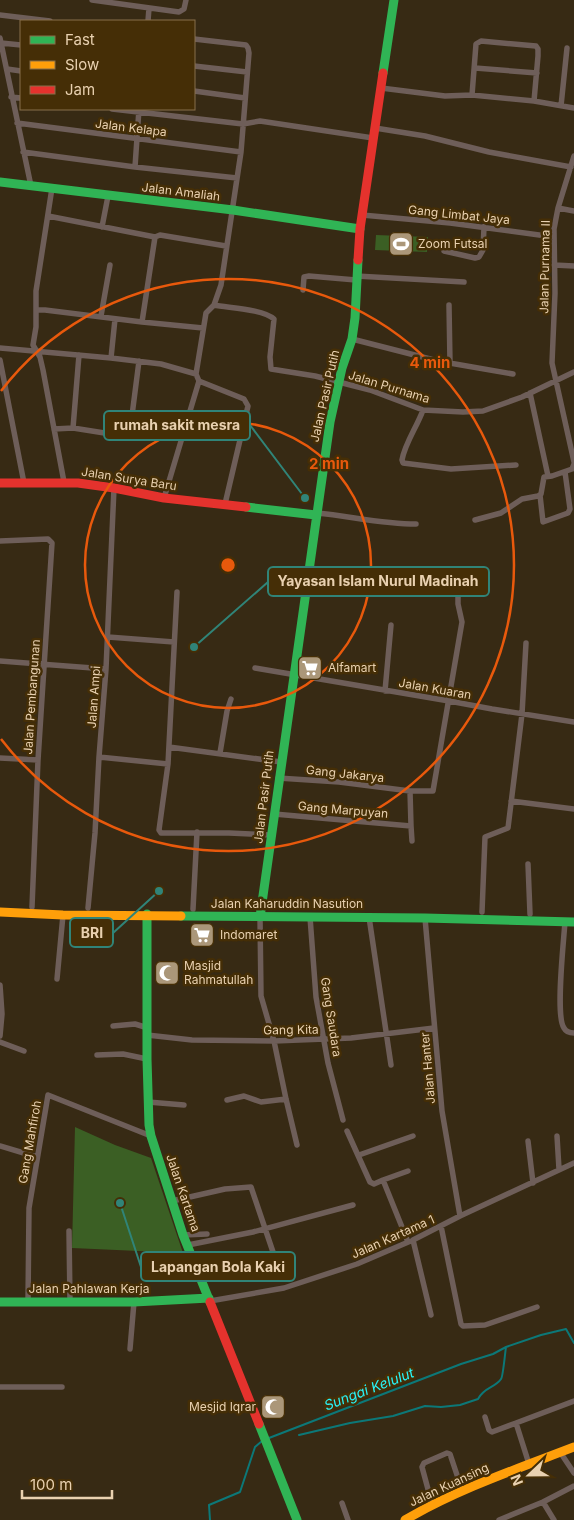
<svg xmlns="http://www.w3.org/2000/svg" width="574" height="1520" font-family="Inter,sans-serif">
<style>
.green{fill:#3b5f24}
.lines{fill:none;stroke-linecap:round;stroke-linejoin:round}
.stream{stroke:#0c7878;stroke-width:2}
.street{stroke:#6e5e59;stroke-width:5.5}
.fast{stroke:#30b455;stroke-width:9}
.slow{stroke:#ff9f0a;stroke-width:9}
.jam{stroke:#e5322d;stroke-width:9}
.ring{fill:none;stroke:#e8590c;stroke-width:2.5}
.labels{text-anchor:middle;stroke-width:5;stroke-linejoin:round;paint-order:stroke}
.street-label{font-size:12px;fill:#e9d1b0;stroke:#452e06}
.poi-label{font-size:12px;fill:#e9d1b0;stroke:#452e06;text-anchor:start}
.water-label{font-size:14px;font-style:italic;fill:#28f5f9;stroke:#452e06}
.centre{fill:#e8590c;stroke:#452e06;stroke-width:2.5}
.ring-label{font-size:15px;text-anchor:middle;font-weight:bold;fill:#e8590c;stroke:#452e06;stroke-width:5;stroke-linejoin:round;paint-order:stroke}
.leader{fill:none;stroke:#308478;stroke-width:2}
.callout-dot{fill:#308478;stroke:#452e06;stroke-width:2}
.callout{fill:#452e06;stroke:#308478;stroke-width:2}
.callout-label{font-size:14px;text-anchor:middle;font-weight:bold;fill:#e9d1b0}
</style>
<rect width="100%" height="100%" fill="#372a14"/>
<path class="green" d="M376,235L428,237L427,252L375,250Z
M75,1127L115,1145L151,1158L183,1253L72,1248Z"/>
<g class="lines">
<path class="stream" d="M299,1435L350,1423L393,1416L425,1406L441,1407L460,1405L478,1399C484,1387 495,1388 501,1379C503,1377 505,1353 506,1347
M269,1438L461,1364L493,1354L506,1347L541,1335L566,1329L574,1343
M210,1520L209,1505L240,1492L255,1447L262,1441"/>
<path class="street" d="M92,0L179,12L184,9L186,0
M0,15L50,21
M148,21L149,8
M0,38L31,186
M194,39L246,45L248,48L249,53L241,152L221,285L214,305L206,313L196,374
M1,43L21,45
M194,66L247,72
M475,68L537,73
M7,69L21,71
M381,88L445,96L472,95L534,101L574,108
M194,91L245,98
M472,95L476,44L481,41L536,46L538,49V56L534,101
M11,97L21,98
M561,106L567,48
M112,109L243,124L260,121L373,138
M17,123L241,152
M375,128L425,136L489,152L571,167
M23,152L135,167L237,178
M574,156L558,208L554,229L555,293L552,363L574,462
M135,167L139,109
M52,188L36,291V327L33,345L40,357L43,370L64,482
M558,208L574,211
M362,215L450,223L554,237
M48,216L155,237L142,322
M102,227L108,196
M155,237L160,235L226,246
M444,251L475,258L479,257L483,250L484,227
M554,265L574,266
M356,276L464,282
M303,290L304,277L309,276L356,280
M214,305C229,308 263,309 274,319L270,357L271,369L315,376L370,390L423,410L463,412L483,411L522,397L574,372
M449,305L450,363
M37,310H45L142,322L203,328
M101,316L110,265
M352,339L438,361L513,374
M0,348L111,358L161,364L196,374L199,381L244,399L248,406L225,504
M111,358L115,319
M0,360L24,483
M530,393L548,476
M423,410C417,427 405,443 402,460L403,463L451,469L516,465
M73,428L79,355
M54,429L73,428L117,435L127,434L130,431L139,361
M540,495L543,522L568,513L570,509L565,472
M164,498L199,381
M317,513C350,516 382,524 416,524
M475,520L501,513L522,499L538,496L541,494L544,477L552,476L572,469L574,464
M0,541L48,539L52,543L38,760L32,907
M177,592L168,764L159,830L161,833H229L272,835
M108,637L174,642
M0,661L106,669
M255,668L449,701L492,709L574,722
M385,691L391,625
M169,747L281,762
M220,753L227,711L231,699
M99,757L168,764
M0,758L38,760
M278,778L339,782L410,791H433L462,622L458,604V587
M410,791L411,826L412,841
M511,801L574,809
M274,814L411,826
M528,864L530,914
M88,908L95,833L99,757L106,669L114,488
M193,909L197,832
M482,912L485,837L508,828L522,714L526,643
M260,917L261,996L274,1041L286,1099L297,1145
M310,917L316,997L328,1063L343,1120
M369,917L391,1065
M425,918L442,1111L460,1216
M565,921C564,940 555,1016 564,1028C566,1032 570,1033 574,1033
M57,979L63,915
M0,985L2,1014L0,1036
M113,1026L135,1024L148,1028
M147,1035L192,1040L274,1041L351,1038L434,1028
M0,1042L24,1051
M97,1055L123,1054L147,1059
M227,1100L244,1096L261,1102L286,1099
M148,1102L184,1105
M347,1131L370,1182L374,1184L383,1180L408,1242
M557,1136L559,1169
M528,1141L533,1183
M0,1146L37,1157
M359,1155L413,1136
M383,1180L408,1171
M172,1201L225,1189L251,1187L273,1252
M441,1226L461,1324L463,1326L485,1325L537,1307
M69,1231L70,1302
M183,1235L207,1234
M413,1240L431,1315
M188,1245L253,1232L353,1205
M210,1301L284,1288L357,1264L413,1240L460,1216L574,1163
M28,1302L29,1208L48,1095L151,1136
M130,1349L134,1302
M0,1387H62
M485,1417L489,1430L492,1432L516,1423
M560,1452L574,1473
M529,1464L516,1423L574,1401
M543,1502L554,1520
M342,1503L348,1520
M432,1504L422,1467L424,1463L447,1453L450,1454L462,1490
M499,1520L543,1502L574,1486"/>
<path class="fast" d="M383,73L394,0
M0,182L233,210L360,229
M246,507L316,515
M147,914V1059L149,1125L151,1136L183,1235L210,1302
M181,916L425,918L574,922
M260,917L330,422L342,368L352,339L355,318L358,260
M0,1302H134L209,1298
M259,1424L297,1520"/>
<path class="slow" d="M0,912L63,915L181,916
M405,1520C458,1489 517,1469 574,1447"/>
<path class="jam" d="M358,260L360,229L383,73
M0,483H78L114,488L164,498L246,507
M210,1302L259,1424"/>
</g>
<g class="ring">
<circle cx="228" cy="565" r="143"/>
<path d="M1 391A286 286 0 1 1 1 739"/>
</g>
<defs>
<symbol id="stadium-square" viewBox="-11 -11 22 22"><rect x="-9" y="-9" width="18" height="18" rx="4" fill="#ab9779" stroke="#452e06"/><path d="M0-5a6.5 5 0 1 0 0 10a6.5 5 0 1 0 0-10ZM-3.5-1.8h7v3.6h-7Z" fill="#fff"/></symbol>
<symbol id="supermarket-square" viewBox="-11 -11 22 22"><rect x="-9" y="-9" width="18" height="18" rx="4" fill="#ab9779" stroke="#452e06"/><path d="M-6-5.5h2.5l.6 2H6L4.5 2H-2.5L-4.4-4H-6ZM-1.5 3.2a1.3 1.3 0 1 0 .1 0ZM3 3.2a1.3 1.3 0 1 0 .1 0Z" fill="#fff"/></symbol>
<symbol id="mosque-square" viewBox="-11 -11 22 22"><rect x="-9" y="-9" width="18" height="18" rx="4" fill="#ab9779" stroke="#452e06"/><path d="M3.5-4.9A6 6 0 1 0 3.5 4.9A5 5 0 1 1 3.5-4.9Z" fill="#fff"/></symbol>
</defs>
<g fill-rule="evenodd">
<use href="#stadium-square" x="387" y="230" width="28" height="28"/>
<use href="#supermarket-square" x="296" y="654" width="28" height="28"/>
<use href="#supermarket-square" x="188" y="921" width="28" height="28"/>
<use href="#mosque-square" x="153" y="959" width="28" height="28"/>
<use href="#mosque-square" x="259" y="1393" width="28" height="28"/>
</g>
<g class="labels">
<g class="street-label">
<text transform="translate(131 128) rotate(7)" y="4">Jalan Kelapa</text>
<text transform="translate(181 192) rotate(7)" y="4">Jalan Amaliah</text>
<text transform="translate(459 215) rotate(6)" y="4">Gang Limbat Jaya</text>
<text transform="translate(545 267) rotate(-89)" y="4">Jalan Purnama II</text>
<text transform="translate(389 387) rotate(17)" y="4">Jalan Purnama</text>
<text transform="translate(325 396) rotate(-77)" y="4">Jalan Pasir Putih</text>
<text transform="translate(129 479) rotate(9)" y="4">Jalan Surya Baru</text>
<text transform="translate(435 689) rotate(10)" y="4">Jalan Kuaran</text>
<text transform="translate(32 697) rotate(-86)" y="4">Jalan Pembangunan</text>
<text transform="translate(94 697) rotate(-86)" y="4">Jalan Ampi</text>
<text transform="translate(345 774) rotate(6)" y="4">Gang Jakarya</text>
<text transform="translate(264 797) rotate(-83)" y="4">Jalan Pasir Putih</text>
<text transform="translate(343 810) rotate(5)" y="4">Gang Marpuyan</text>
<text x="287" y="908">Jalan Kaharuddin Nasution</text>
<text transform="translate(331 1017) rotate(81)" y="4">Gang Saudara</text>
<text transform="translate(291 1030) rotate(-1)" y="4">Gang Kita</text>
<text transform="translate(428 1068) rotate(-95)" y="4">Jalan Hanter</text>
<text transform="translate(30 1142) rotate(-80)" y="4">Gang Mahfiroh</text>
<text transform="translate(183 1193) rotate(71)" y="4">Jalan Kartama</text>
<text transform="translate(393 1237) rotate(-24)" y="4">Jalan Kartama 1</text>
<text x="89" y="1293">Jalan Pahlawan Kerja</text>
<text transform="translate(449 1485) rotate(-25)" y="4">Jalan Kuansing</text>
</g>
<g class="poi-label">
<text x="418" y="248">Zoom Futsal</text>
<text x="328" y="672">Alfamart</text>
<text x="220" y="939">Indomaret</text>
<text x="184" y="970">Masjid<tspan x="184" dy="14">Rahmatullah</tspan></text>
<text x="256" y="1411" text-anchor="end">Mesjid Iqrar</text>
</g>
<g class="water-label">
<text transform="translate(369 1389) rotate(-21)" y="5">Sungai Kelulut</text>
</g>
</g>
<circle cx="228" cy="565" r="8" class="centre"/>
<g class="ring-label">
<text x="430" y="368">4 min</text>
<text x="329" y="469">2 min</text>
</g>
<path class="leader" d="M305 498L250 425M194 647L268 582M159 891L113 933M120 1203L141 1267"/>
<g class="callout-dot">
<circle cx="305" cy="498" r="5"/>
<circle cx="194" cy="647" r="5"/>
<circle cx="159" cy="891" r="5"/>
<circle cx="120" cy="1203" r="5"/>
</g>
<g class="callout">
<rect x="104" y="411" width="146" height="29" rx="5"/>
<rect x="268" y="567" width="221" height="29" rx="5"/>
<rect x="70" y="918" width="43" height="29" rx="5"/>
<rect x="141" y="1252" width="154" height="29" rx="5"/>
</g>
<g class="callout-label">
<text x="177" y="430">rumah sakit mesra</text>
<text x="378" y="586">Yayasan Islam Nurul Madinah</text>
<text x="92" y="938">BRI</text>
<text x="218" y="1272">Lapangan Bola Kaki</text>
</g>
<rect x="20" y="20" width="175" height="90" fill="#452e06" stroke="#876f4a"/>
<rect x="30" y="36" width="25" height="8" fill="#30b455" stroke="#876f4a"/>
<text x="65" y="45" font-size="15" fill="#e9d1b0">Fast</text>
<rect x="30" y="61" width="25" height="8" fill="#ff9f0a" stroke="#876f4a"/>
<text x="65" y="70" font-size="15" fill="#e9d1b0">Slow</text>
<rect x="30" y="86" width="25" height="8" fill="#e5322d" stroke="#876f4a"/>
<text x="65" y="95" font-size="15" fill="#e9d1b0">Jam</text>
<g transform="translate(529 1475) rotate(248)" stroke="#452e06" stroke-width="4" paint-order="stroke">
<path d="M0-4L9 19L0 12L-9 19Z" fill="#e9d1b0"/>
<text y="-8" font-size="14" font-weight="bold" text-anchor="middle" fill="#e9d1b0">N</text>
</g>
<path d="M22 1490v8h90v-8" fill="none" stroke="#e9d1b0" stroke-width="2.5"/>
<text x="30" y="1490" font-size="15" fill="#e9d1b0" stroke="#452e06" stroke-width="4" paint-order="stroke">100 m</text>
</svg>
